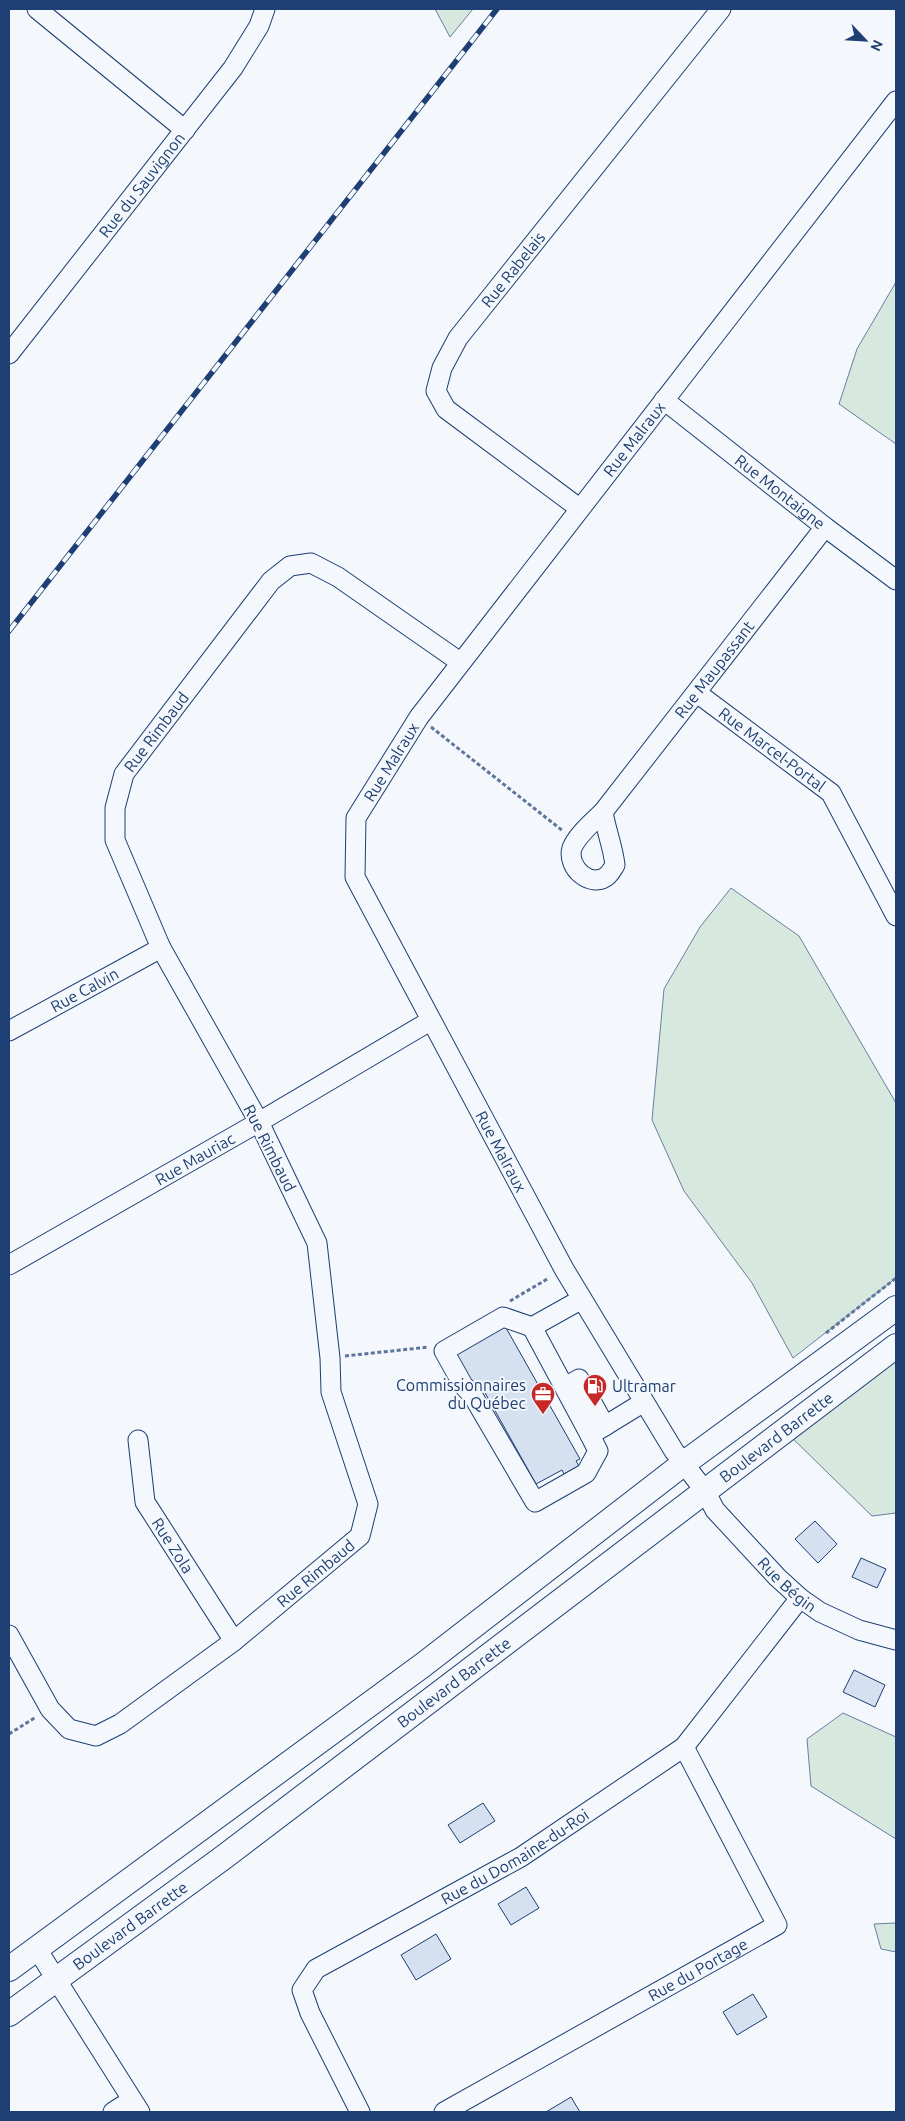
<svg xmlns="http://www.w3.org/2000/svg" width="905" height="2121" font-family="Ubuntu,sans-serif">
<style>
.green{fill:#d7e8df;stroke:#687fa3}
.building{fill:#d5e0f0;stroke:#1d3f73}
.lines{fill:none;stroke-linecap:round;stroke-linejoin:round}
.minor-casing{stroke:#1d3f73;stroke-width:21}
.major-casing{stroke:#1d3f73;stroke-width:26}
.path{stroke:#5e769c;stroke-width:3;stroke-dasharray:4 2.5;stroke-linecap:butt}
.minor{stroke:#f4f7fb;stroke-width:19}
.major{stroke:#f4f7fb;stroke-width:24}
.rail-casing{stroke:#1d3f73;stroke-width:5.5}
.rail{stroke:#f4f7fb;stroke-width:4;stroke-dasharray:11;stroke-linecap:butt}
.labels{text-anchor:middle;stroke-width:4;stroke-linejoin:round;paint-order:stroke}
.street-label{font-size:16px;fill:#1d3f73;stroke:#f4f7fb}
.poi-label{font-size:16px;fill:#1d3f73;stroke:#f4f7fb;text-anchor:end}
</style>
<rect width="100%" height="100%" fill="#f4f7fb"/>
<path class="green" d="M435,9H473L450,37Z
M896,282V444L839,404L857,349Z
M731,888L799,936L896,1103V1278L793,1358L752,1283L684,1191L652,1120L664,989L700,927Z
M896,1346V1513L872,1516L785,1431Z
M843,1713L896,1737V1839L811,1786L807,1739Z
M896,1923V1952L881,1949L874,1924Z"/>
<path class="building" d="M505,1326L580,1459L576,1461L579,1466L564,1474L562,1470L536,1484L479,1382L472,1386L454,1354Z
M815,1521L837,1544L818,1563L795,1539Z
M861,1558L886,1569L877,1588L852,1577Z
M854,1670L885,1685L875,1707L843,1692Z
M483,1803L495,1821L460,1843L448,1825Z
M526,1887L539,1908L511,1925L498,1904Z
M436,1934L451,1959L416,1980L401,1955Z
M753,1994L767,2017L737,2035L723,2012Z
M571,2097L580,2112H546Z"/>
<g class="lines">
<defs>
<g id="minor">
<path d="M37,9L185,130"/>
<path id="s1" d="M896,101L419,717L356,818L355,877L564,1269L674,1451L705,1491L715,1510L777,1577L800,1598L820,1612L859,1630L896,1640"/>
<path id="s2" d="M9,354L233,68L259,26L265,9"/>
<path id="s3" d="M664,400L825,527L896,580"/>
<path id="s4" d="M579,508L446,409L436,391L442,368L458,338L721,9"/>
<path id="s5" d="M697,693L831,793L896,916"/>
<path id="s6" d="M603,812C606,830 613,847 615,865C613,868 611,872 608,875C592,890 566,868 572,848C577,835 593,822 603,812L825,527"/>
<path id="s7" d="M9,1031L161,948"/>
<path id="s8" d="M9,1265L259,1122L430,1021"/>
<path d="M582,1299L532,1327L590,1435L644,1402"/>
<path d="M532,1327L503,1317L444,1351L463,1385L473,1396L535,1502L586,1473L598,1451L590,1435"/>
<path d="M565,1387L579,1379L605,1426"/>
<path id="s9" d="M138,1440L145,1502L234,1641"/>
<path id="s10" d="M9,1635L50,1709L69,1729L96,1736L120,1724L234,1641L360,1536L368,1504L331,1392L330,1358L317,1243L259,1122L161,948L115,840V808L124,774L271,581L290,566L311,563L338,577L460,662"/>
<path d="M37,1949L140,2112"/>
<path d="M113,2112L132,2100"/>
<path id="s11" d="M360,2112L310,2013L302,1990L316,1969L521,1857L684,1747L800,1598"/>
<path id="s12" d="M444,2112L777,1925L684,1747"/>
</g>
<g id="major">
<path d="M9,1969L423,1665L683,1464L896,1308"/>
<path id="s13" d="M9,2014L224,1857L896,1346"/>
</g>
</defs>
<use href="#minor" class="minor-casing"/>
<use href="#major" class="major-casing"/>
<path class="path" d="M431,727L563,831
M510,1301L549,1278
M826,1333L896,1278
M345,1356L429,1347
M9,1734L36,1717"/>
<use href="#minor" class="minor"/>
<use href="#major" class="major"/>
<defs>
<path id="rail" d="M9,631L497,9"/>
</defs>
<use href="#rail" class="rail-casing"/>
<use href="#rail" class="rail"/>
</g>
<defs>
<symbol id="fuel-pin" viewBox="-11 -11 22 30"><path d="M0 17L-7.5 6A9.5 9.5 0 1 1 7.5 6Z" fill="#c62828" stroke="#f4f7fb"/><path d="M-5.5-6h7V0h2V4h1.3V-2.5L3-4.5l.8-.8L6-3V5H2.5V1h-1V6h-7ZM-4.2-4.7v3.2H.2V-4.7Z" fill="#fff"/></symbol>
<symbol id="office-pin" viewBox="-11 -11 22 30"><path d="M0 17L-7.5 6A9.5 9.5 0 1 1 7.5 6Z" fill="#c62828" stroke="#f4f7fb"/><path d="M-6-3h4V-5.5h4V-3h4V5H-6ZM-1-4.5V-3h2v-1.5ZM-6 0V1H6V0Z" fill="#fff"/></symbol>
</defs>
<g fill-rule="evenodd">
<use href="#fuel-pin" x="581" y="1372" width="28" height="38"/>
<use href="#office-pin" x="529" y="1380" width="28" height="38"/>
</g>
<g class="labels">
<g class="street-label">
<text dy="6" stroke="none"><textPath href="#s2" startOffset="215">Rue du Sauvignon</textPath></text>
<text dy="6" stroke="none"><textPath href="#s4" startOffset="332">Rue Rabelais</textPath></text>
<text transform="translate(634 439) rotate(-52)" y="6">Rue Malraux</text>
<text dy="6" stroke="none"><textPath href="#s3" startOffset="148">Rue Montaigne</textPath></text>
<text dy="6" stroke="none"><textPath href="#s6" startOffset="354">Rue Maupassant</textPath></text>
<text dy="6" stroke="none"><textPath href="#s10" startOffset="1344">Rue Rimbaud</textPath></text>
<text dy="6" stroke="none"><textPath href="#s5" startOffset="94">Rue Marcel-Portal</textPath></text>
<text transform="translate(391 762) rotate(-58)" y="6">Rue Malraux</text>
<text dy="6" stroke="none"><textPath href="#s7" startOffset="86">Rue Calvin</textPath></text>
<text transform="translate(270 1148) rotate(63)" y="6">Rue Rimbaud</text>
<text dy="6" stroke="none"><textPath href="#s1" startOffset="1268">Rue Malraux</textPath></text>
<text dy="6" stroke="none"><textPath href="#s8" startOffset="214">Rue Mauriac</textPath></text>
<text dy="6" stroke="none"><textPath href="#s13" startOffset="960">Boulevard Barrette</textPath></text>
<text dy="6" stroke="none"><textPath href="#s9" startOffset="114">Rue Zola</textPath></text>
<text dy="6" stroke="none"><textPath href="#s10" startOffset="414">Rue Rimbaud</textPath></text>
<text dy="6" stroke="none"><textPath href="#s1" startOffset="1790">Rue Bégin</textPath></text>
<text dy="6" stroke="none"><textPath href="#s13" startOffset="555">Boulevard Barrette</textPath></text>
<text dy="6" stroke="none"><textPath href="#s11" startOffset="389">Rue du Domaine-du-Roi</textPath></text>
<text dy="6" stroke="none"><textPath href="#s13" startOffset="150">Boulevard Barrette</textPath></text>
<text dy="6" stroke="none"><textPath href="#s12" startOffset="291">Rue du Portage</textPath></text>
</g>
<g class="poi-label">
<text x="526" y="1391">Commissionnaires<tspan x="526" dy="18">du Québec</tspan></text>
<text x="612" y="1392" text-anchor="start">Ultramar</text>
</g>
</g>
<rect width="905" height="2121" fill="none" stroke="#1d3f73" stroke-width="20"/>
<g transform="translate(865 40) rotate(115)" stroke="#f4f7fb" stroke-width="4" paint-order="stroke">
<path d="M0-4L9 19L0 12L-9 19Z" fill="#1d3f73"/>
<text y="-8" font-size="14" font-weight="bold" text-anchor="middle" fill="#1d3f73">N</text>
</g>
</svg>
